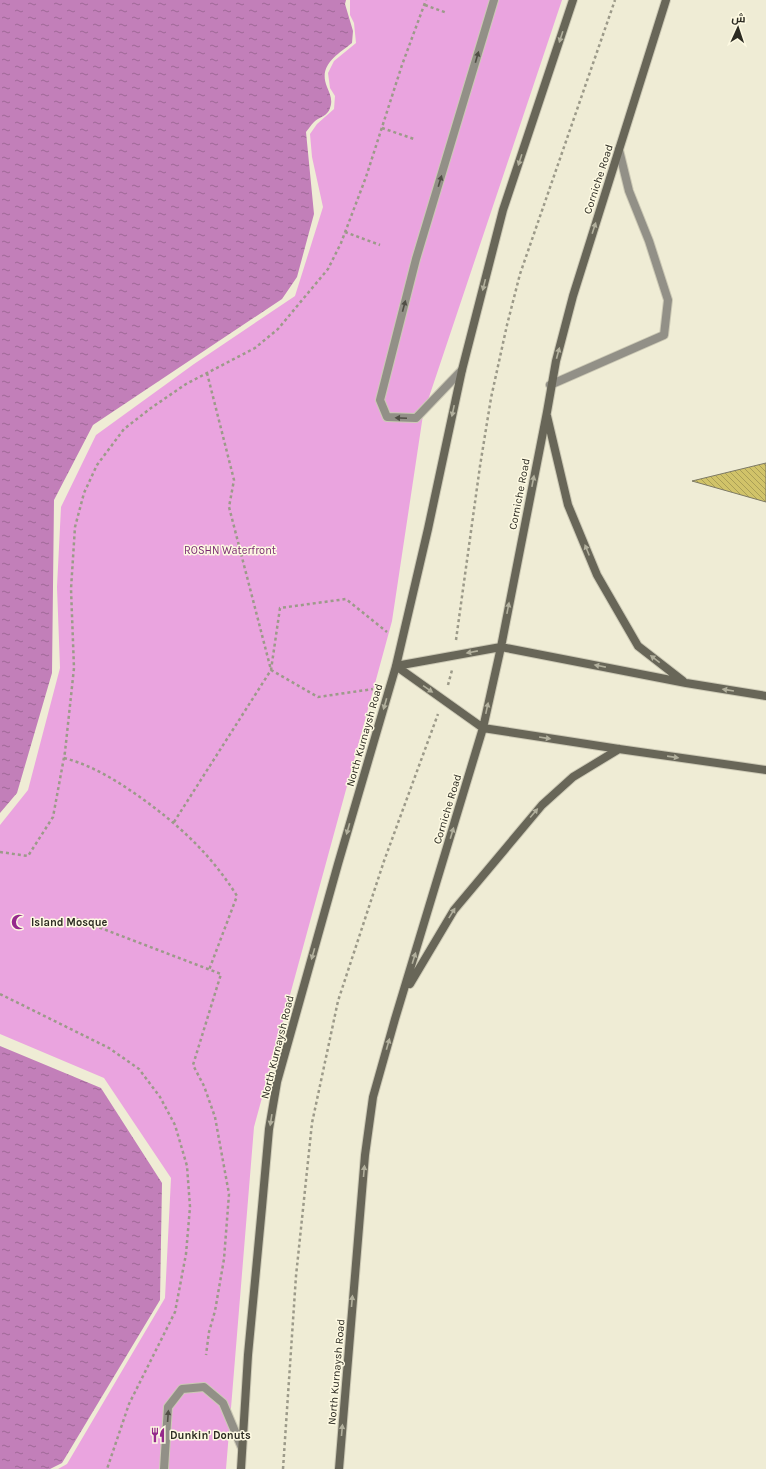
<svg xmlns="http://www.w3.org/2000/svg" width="766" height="1469" font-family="Karla,Cairo,sans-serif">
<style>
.green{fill:#eaa4df}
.water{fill:url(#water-ripples)}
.building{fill:url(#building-back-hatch);stroke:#7d7a65}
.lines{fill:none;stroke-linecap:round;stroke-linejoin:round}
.lane-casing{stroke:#ccc9b5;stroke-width:10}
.secondary-casing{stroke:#ccc9b5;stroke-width:10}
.path{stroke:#9c9a89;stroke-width:2.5;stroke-dasharray:3 3;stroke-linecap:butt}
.lane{stroke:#929087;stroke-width:8}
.secondary{stroke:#686658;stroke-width:8}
.oneway{fill:#b2b09d}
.oneway2{fill:#504e45}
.labels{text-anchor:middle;stroke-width:3;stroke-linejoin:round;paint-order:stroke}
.street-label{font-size:11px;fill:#2c2b22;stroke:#fdf9e2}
.park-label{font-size:11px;fill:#782870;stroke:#fdf9e2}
.poi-label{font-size:11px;font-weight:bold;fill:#2c2b22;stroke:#fdf9e2;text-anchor:start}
</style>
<defs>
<pattern id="water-ripples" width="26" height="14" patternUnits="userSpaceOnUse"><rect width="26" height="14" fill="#c27fb9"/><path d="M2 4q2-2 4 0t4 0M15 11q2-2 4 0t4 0" fill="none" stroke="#9e6896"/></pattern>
<pattern id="building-back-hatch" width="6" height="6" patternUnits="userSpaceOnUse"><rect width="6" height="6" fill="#d1c369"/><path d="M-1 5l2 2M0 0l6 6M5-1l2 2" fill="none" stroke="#aa9f56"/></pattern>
</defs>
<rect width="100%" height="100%" fill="#efecd5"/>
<path class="green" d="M350,0H562L423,415L392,621L254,1127L226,1469H58L67,1464L165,1298L171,1178L104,1078L0,1034V825L28,790L60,668L57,587L61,507L96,435L194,364L295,296L323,207L312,157L310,134L317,124L334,109L335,96L330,88L328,73L334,61L356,43L354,23L350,15Z"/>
<path class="water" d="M0,0H346L345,4L353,31L352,43C337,55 318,65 327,87C330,94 333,100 330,108C328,116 319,117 314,122C311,125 309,128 306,132L314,214L297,277L282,299L93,425L54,500L52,673L17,793L0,813Z
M0,1046L101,1088L162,1183L160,1300L62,1463L50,1469H0Z"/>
<path class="building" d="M766,463V502L692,481Z"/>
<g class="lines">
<defs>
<path id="lane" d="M462,370L416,418L387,417L380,400L416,259L494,0
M550,385L664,335L668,300L649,241L629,191L619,150
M164,1469L168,1407L182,1389L204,1387L223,1403L242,1448"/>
<path id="secondary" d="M547,416L568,505L597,575L638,646L683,681
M396,666L483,728L619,749L766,770
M396,666L501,647L686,683L766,696
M410,984L454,910L542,805L573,777L619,749
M241,1469L248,1355L262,1207L269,1129L277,1082L338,864L396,666L428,529L462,370L503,210L573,0
M339,1469L365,1155L373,1097L395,1019L483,728L501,647L547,412L556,361L573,296L666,0"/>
</defs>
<use href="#lane" class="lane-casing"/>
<use href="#secondary" class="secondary-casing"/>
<path class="path" d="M425,5L447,13
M382,128L414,139
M345,232L380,245
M207,373L234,480L229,507L271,670L318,697L373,689
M456,640L480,466L491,398L507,325L520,274L615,0
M448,685L452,670
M64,758C91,765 114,779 137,795C177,823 211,854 237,896L209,970
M174,822L271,670L280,608L346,599L387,632
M0,852L28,856L53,817L65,752L74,668L71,589L75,527L84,493L97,465L124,429L151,408L186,384L255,348L278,329L328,269L341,243L366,177L402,65L426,0
M77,919L221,974L193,1065L204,1086L215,1117L229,1194L224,1259L215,1311L209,1332L206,1355
M0,994L109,1048L139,1069L160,1097L175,1125L187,1166L190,1207L186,1254L175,1312L129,1404L107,1469
M283,1469L296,1276L312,1123L338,1001L384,861L438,714"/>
<use href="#lane" class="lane"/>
<use href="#secondary" class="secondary"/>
</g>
<defs><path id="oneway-solid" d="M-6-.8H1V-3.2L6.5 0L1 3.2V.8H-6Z"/></defs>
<g class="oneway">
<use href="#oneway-solid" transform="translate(561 37) rotate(108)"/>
<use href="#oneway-solid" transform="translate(520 160) rotate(108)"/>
<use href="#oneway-solid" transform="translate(594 228) rotate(-72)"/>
<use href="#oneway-solid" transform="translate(484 285) rotate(104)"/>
<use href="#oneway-solid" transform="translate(558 353) rotate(-75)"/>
<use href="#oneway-solid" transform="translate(453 411) rotate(102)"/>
<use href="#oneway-solid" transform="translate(533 481) rotate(-79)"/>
<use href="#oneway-solid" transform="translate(587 550) rotate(-112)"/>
<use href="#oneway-solid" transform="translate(508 608) rotate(-79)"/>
<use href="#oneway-solid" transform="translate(472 652) rotate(169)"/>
<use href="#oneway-solid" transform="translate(655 659) rotate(-142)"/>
<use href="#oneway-solid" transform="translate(600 666) rotate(-169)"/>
<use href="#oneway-solid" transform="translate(428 689) rotate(35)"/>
<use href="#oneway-solid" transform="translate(728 690) rotate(-171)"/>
<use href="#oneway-solid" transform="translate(385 704) rotate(106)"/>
<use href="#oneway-solid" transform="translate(487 708) rotate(-78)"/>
<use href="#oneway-solid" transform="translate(545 738) rotate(9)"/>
<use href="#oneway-solid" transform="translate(673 757) rotate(8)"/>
<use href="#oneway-solid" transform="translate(534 813) rotate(-50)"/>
<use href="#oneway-solid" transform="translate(348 829) rotate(106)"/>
<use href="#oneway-solid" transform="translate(452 833) rotate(-73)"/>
<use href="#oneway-solid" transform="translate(452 913) rotate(-58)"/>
<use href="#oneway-solid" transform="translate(313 954) rotate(106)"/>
<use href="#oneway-solid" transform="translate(414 958) rotate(-73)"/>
<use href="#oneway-solid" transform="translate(388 1044) rotate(-74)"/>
<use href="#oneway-solid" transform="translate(271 1120) rotate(99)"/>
<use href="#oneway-solid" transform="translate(364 1171) rotate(-85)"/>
<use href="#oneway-solid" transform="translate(352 1301) rotate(-85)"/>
<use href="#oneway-solid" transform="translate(342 1430) rotate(-85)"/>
</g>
<g class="oneway2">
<use href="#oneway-solid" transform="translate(477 57) rotate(-74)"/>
<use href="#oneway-solid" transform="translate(440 181) rotate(-73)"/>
<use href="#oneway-solid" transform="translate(404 306) rotate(-75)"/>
<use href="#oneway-solid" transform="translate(401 418) rotate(-178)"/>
<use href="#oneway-solid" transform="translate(168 1416) rotate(-86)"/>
</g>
<defs>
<symbol id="mosque-bare" viewBox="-9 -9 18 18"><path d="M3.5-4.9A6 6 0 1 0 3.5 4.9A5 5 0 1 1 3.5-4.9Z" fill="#95298b" stroke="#fdf9e2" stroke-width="2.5" paint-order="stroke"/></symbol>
<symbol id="restaurant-bare" viewBox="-9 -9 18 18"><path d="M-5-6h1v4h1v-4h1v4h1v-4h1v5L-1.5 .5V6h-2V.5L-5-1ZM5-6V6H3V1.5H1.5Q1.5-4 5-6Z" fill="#95298b" stroke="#fdf9e2" stroke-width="2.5" paint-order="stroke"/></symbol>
</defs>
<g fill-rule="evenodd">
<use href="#mosque-bare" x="8" y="911" width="22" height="22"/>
<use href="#restaurant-bare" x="147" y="1424" width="22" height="22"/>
</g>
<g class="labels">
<g class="street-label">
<text transform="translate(598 179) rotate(-72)" y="4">Corniche Road</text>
<text transform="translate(519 494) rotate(-79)" y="4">Corniche Road</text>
<text transform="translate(364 735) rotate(-74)" y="4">North Kurnaysh Road</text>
<text transform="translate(447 809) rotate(-73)" y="4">Corniche Road</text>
<text transform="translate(277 1047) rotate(-76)" y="4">North Kurnaysh Road</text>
<text transform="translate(336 1372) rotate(-85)" y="4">North Kurnaysh Road</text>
</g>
<g class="park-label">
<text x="230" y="554">ROSHN Waterfront</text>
</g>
<g class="poi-label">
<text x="31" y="926">Island Mosque</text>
<text x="170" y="1439">Dunkin' Donuts</text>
</g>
</g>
<g transform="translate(738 28) rotate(3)" stroke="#fdf9e2" stroke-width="3" paint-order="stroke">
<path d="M0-3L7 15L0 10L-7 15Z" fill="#2c2b22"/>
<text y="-6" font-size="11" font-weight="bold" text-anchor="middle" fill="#2c2b22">ش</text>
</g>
</svg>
